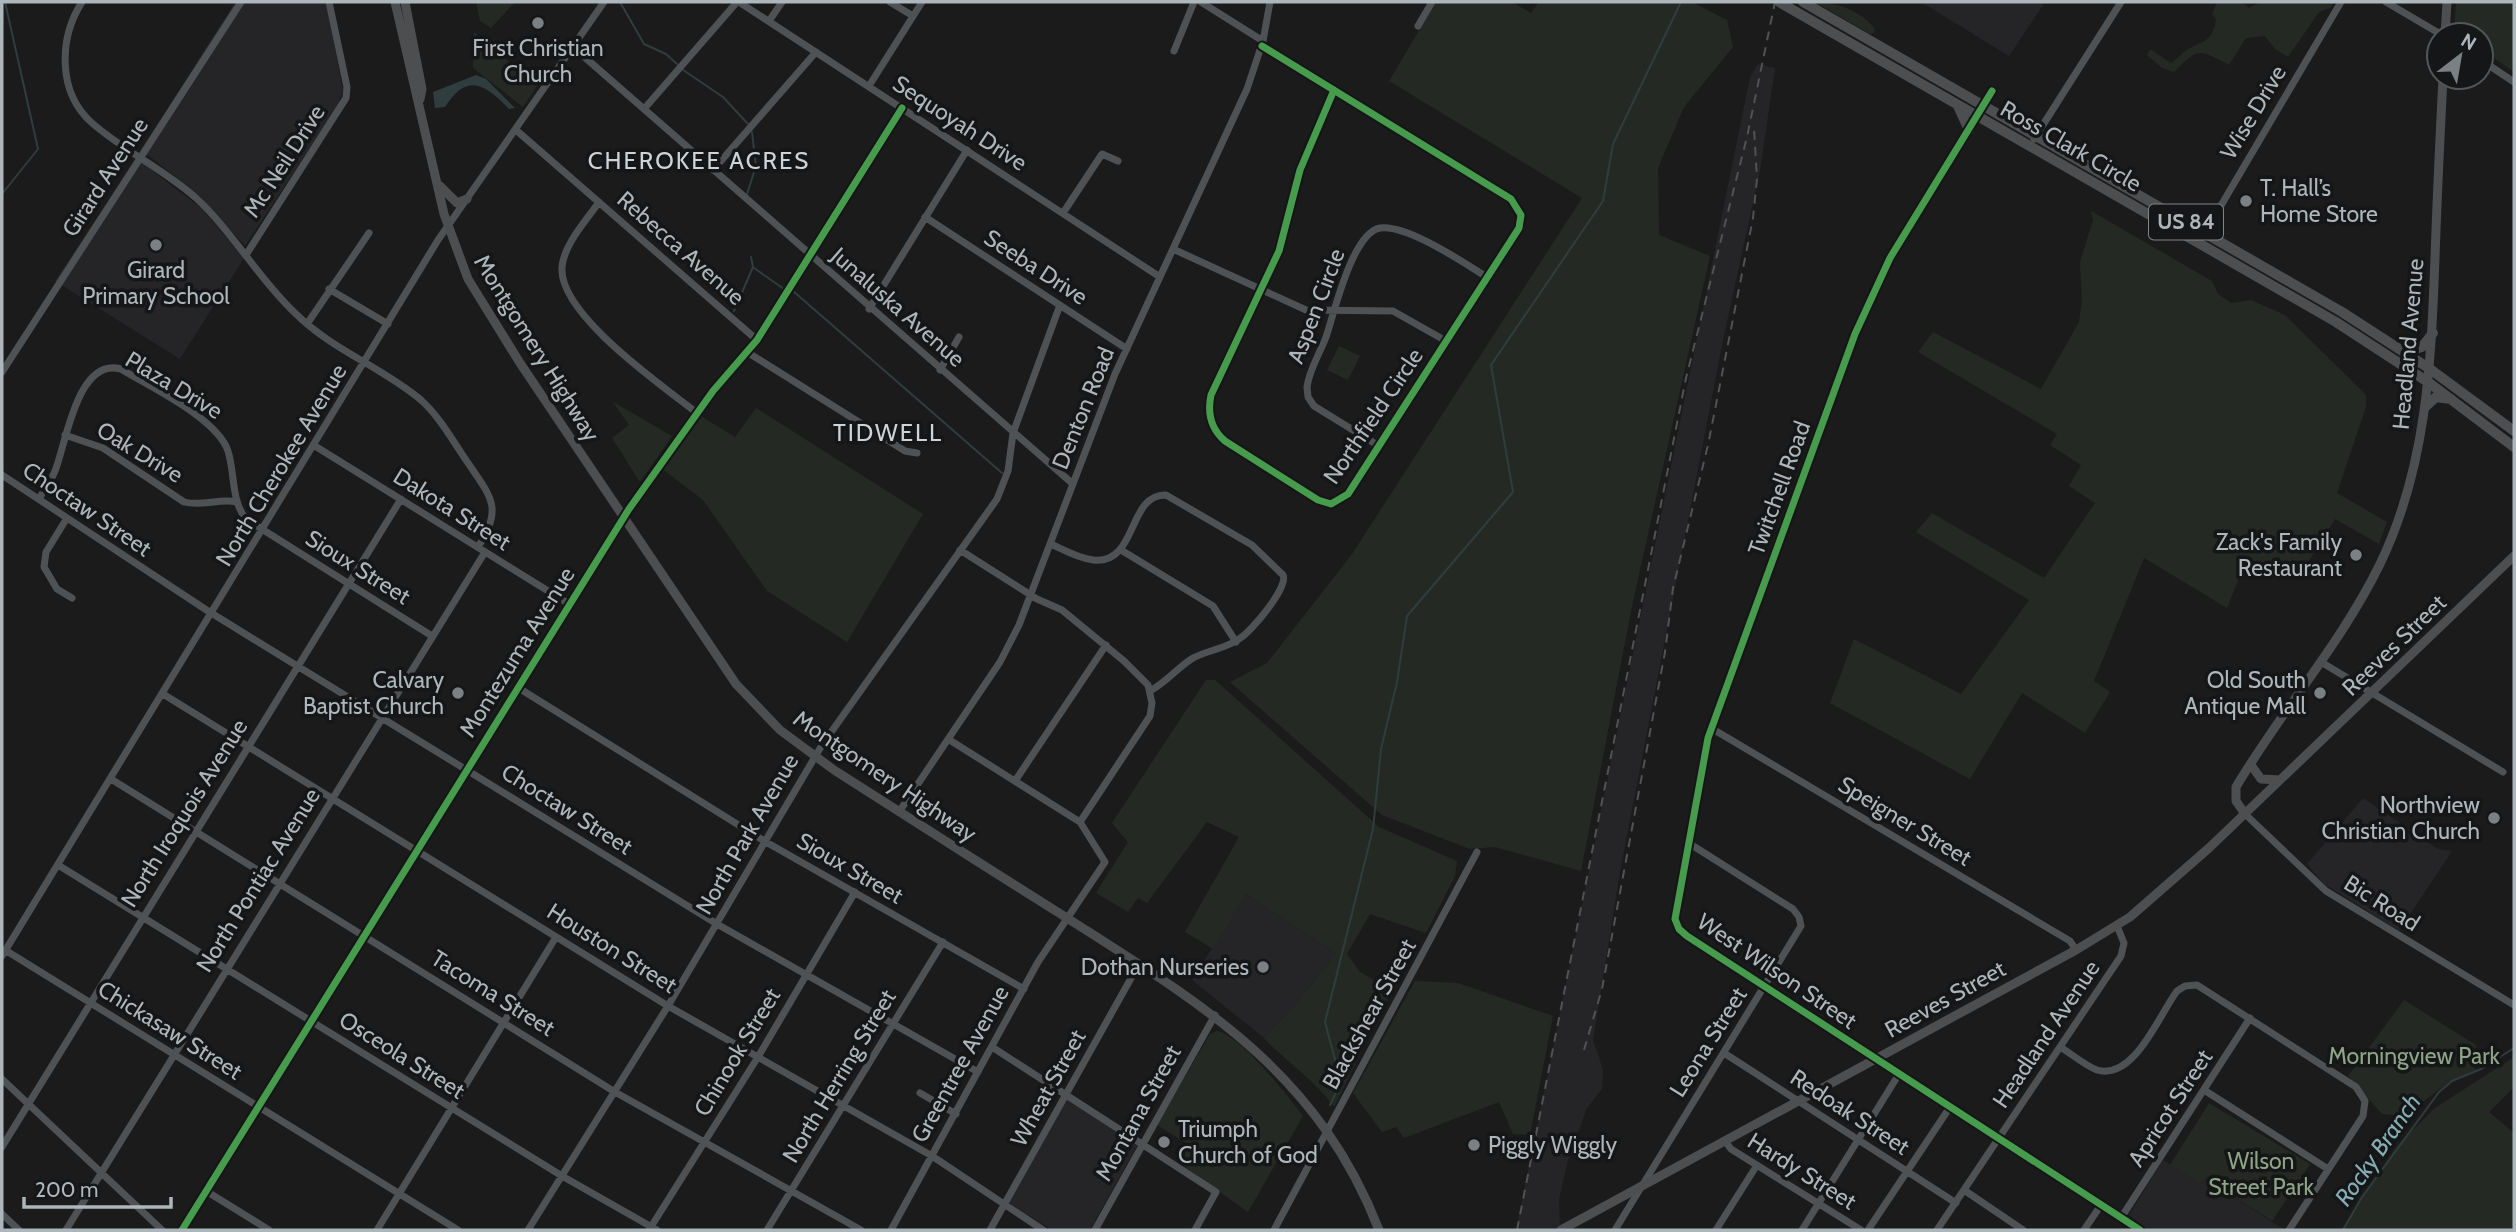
<svg xmlns="http://www.w3.org/2000/svg" width="2516" height="1232" font-family="Cabin,sans-serif">
<style>
.built{fill:#252527}
.green{fill:#242a23}
.water{fill:#303d3e}
.lines{fill:none;stroke-linecap:round;stroke-linejoin:round}
.stream{stroke:#303d3e;stroke-width:2}
.minor{stroke:#4f5254;stroke-width:7}
.major{stroke:#4d4e50;stroke-width:9}
.highway{stroke:#4d4e50;stroke-width:10}
.rail{stroke:#505253;stroke-width:2;stroke-dasharray:9 7;stroke-linecap:butt}
.cycleway-casing{stroke:#151617;stroke-width:11}
.cycleway{stroke:#469c4c;stroke-width:7}
.poi-dot{fill:#7a8083;stroke:#151617;stroke-width:2.5}
.labels{text-anchor:middle;stroke-width:7;stroke-linejoin:round;paint-order:stroke}
.shield{fill:#151617;stroke:#7f868a;stroke-width:2}
.shield-label{font-size:21px;font-weight:bold;fill:#adb6bb}
.poi-label{font-size:23px;fill:#adb6bb;stroke:#151617;text-anchor:end}
.street-label{font-size:23px;fill:#adb6bb;stroke:#151617}
.park-label{font-size:23px;fill:#8da586;stroke:#151617}
.neighbourhood-label{font-size:24px;letter-spacing:2px;fill:#ced3d7;stroke:#151617}
.water-label{font-size:24px;font-style:italic;fill:#87adb4;stroke:#151617}
</style>
<rect width="100%" height="100%" fill="#1b1b1b"/>
<path class="built" d="M235,2H326L343,90L337,107L245,246L197,193L141,150Z
M1921,2H2045L2009,56Z
M1758,64L1775,68L1760,171L1723,340L1620,872L1593,1040L1603,1069L1602,1089L1587,1108L1568,1160L1559,1200L1560,1230H1516L1750,77Z
M136,158L201,208L244,258L180,359L55,281Z
M2363,798L2438,849L2452,851L2399,931L2323,883L2307,864Z
M1246,894L1336,953L1294,1006L1264,1038L1192,980Z
M1067,1099L1138,1144L1090,1230H1052L1009,1203Z
M2163,1160L2201,1184L2205,1178L2283,1229L2148,1230L2129,1215Z"/>
<path class="green" d="M476,2H515L491,28L480,21Z
M1436,2H1512L1531,13L1539,2H1692L1727,20L1733,47L1684,107L1658,168L1659,235L1710,256L1632,606L1581,871L1495,847L1470,849L1382,815L1230,682L1267,663L1352,554L1582,198L1389,81Z
M1815,2C1836,2 1862,11 1875,29L1874,33L1870,34Z
M2217,2H2242L2249,8L2260,2H2334L2330,8L2319,12L2288,57L2275,49L2265,36L2246,38L2229,65C2198,49 2199,47 2174,72L2162,68L2147,55L2150,49L2171,63C2176,60 2180,55 2185,51C2200,41 2213,44 2216,19L2212,14Z
M2456,2H2514V72L2481,49V35H2460L2454,31Z
M474,32L537,86L523,107L473,68Z
M2091,211L2212,281L2218,294L2231,303L2251,300L2285,315L2366,395V407L2337,493L2387,522L2379,544L2335,519L2307,564L2242,571L2227,608L2144,558L2094,681L2110,692L2085,733L2022,693L1970,779L1830,703L1854,639L1961,694L2029,600L1916,532L1932,513L2044,578L2095,503L2069,486L2081,465L2050,445L2057,434L1918,352L1933,332L2041,389L2079,322L2082,301L2080,262L2093,220Z
M1339,346L1360,356L1348,380L1327,370Z
M612,401L672,436L640,482L612,438L629,425Z
M756,408L923,514L847,642L767,591L703,500L661,468L699,415L735,437Z
M1206,680H1215L1379,827L1457,861L1455,876L1426,933L1370,914L1347,954L1360,972L1392,990L1334,1107C1314,1079 1287,1063 1264,1038L1294,1006L1336,953L1246,894L1213,949L1185,932L1239,837L1207,822L1147,903L1138,898L1128,912L1096,893L1128,842L1112,823Z
M1415,981L1458,983L1553,1016L1530,1135L1513,1134L1499,1102L1404,1138L1396,1127L1382,1132L1353,1093Z
M2404,1000L2476,1045L2475,1070L2449,1082L2404,1116L2382,1114L2348,1076Z
M1217,1031C1240,1035 1288,1096 1303,1116L1248,1212L1178,1162L1188,1144L1157,1125L1210,1034Z
M2514,1057V1087L2489,1112L2514,1133V1230H2341L2397,1146L2435,1108Z
M2209,1103L2310,1164L2272,1221L2205,1178L2201,1184L2170,1165Z"/>
<path class="water" d="M476,75L486,79L515,108L509,109C484,83 467,73 445,107L435,108L433,92Z"/>
<g class="lines">
<path class="stream" d="M620,2L644,44L666,54L677,64
M683,70L723,97L748,124
M2,194L38,149L5,2
M747,194L756,166L752,132
M754,268L784,289
M793,291L1002,473
M734,311L753,267L751,257
M1330,1105L1341,1082L1325,1022L1373,829L1381,749L1397,682L1407,616L1513,492L1491,365L1603,201L1613,144L1681,2
M2343,1230L2362,1197L2439,1092L2452,1081L2481,1069L2514,1048"/>
<path class="minor" d="M82,2C59,38 57,92 92,123C124,151 163,169 195,197C233,232 258,278 295,313C332,350 382,367 421,400C440,417 454,443 468,463C492,498 503,509 478,547
M739,2L1160,277
M890,2L913,16
M1201,2L1263,41
M2386,2L2442,35
M769,21L782,2
M1418,26L1432,2
M1262,46L1511,199L1521,215L1519,228L1348,494L1331,504L1318,500L1225,441C1211,429 1207,414 1211,395L1279,251L1300,170L1334,90
M573,47L1073,484
M1174,51L1194,2
M2481,60L2514,82
M869,86L922,2
M1992,91L1890,258L1855,334L1708,738L1675,919L1679,929L1687,936L2140,1230
M644,109L737,2
M516,130L757,340
M2034,139L2121,2
M713,170L816,52
M599,202C586,221 564,244 562,267C558,314 663,386 697,413
M1063,213L1102,154L1118,161
M925,217L1127,349
M2203,236L2341,2
M1173,249L1306,310L1393,311L1446,341
M246,255L346,98L347,87L329,2
M329,289L388,324
M869,309L967,150
M307,324L369,233
M747,352L905,451L917,453
M940,370L959,337
M2,372L241,2
M65,435L103,448L184,502C202,507 219,498 237,502
M315,446L569,604
M1379,446L1314,406L1308,397L1307,387C1309,370 1320,353 1326,337C1334,314 1352,233 1380,228C1407,224 1464,263 1487,277
M2,475L208,611L717,924L978,1072
M39,499C44,490 51,481 55,471C66,444 77,357 121,369C150,387 217,418 228,451C235,473 231,501 246,519L432,636
M67,518L46,552L44,567L57,589L72,598
M1051,544C1064,550 1078,558 1093,560C1138,565 1127,494 1166,495L1252,545L1283,575C1289,587 1251,632 1239,639C1225,649 1208,650 1193,658C1178,667 1167,682 1150,691
M960,550L1037,599L1062,610L1124,661L1148,685L1152,703L1150,716L1080,822
M1121,550L1213,606L1236,642
M2321,662L2503,772
M517,687L766,842L1024,989
M163,694L668,1006L932,1156L1043,1230
M1711,728L2070,941L2076,950
M111,779L615,1092L861,1230
M1015,781L1106,645
M899,812L1000,662L1019,625L1115,374L1247,89L1263,41L1270,2
M2245,814L2326,891L2514,1005
M58,865L562,1176L657,1230
M5,950L458,1230
M2,956L438,240L604,2
M992,1047L1216,1192L1195,1230
M2060,1047C2072,1054 2084,1065 2097,1070C2134,1081 2159,1015 2177,991L2185,986L2197,985L2356,1087L2365,1101L2363,1116L2289,1230
M1724,1053L1956,1203
M2,1079L162,1230
M2204,1090L2328,1169
M920,1093L956,1114
M1725,1141L1731,1149L1861,1230
M2,1147L401,499
M1964,1190L2023,1230
M206,1191L269,1230
M2,1214L19,1230
M2121,1218L2250,1018
M66,1230L485,552
M182,1230L629,509L713,391L757,340L902,108
M377,1230L556,937
M528,1230L668,1006L822,745L997,499L1008,471L1013,433L1060,305
M649,1230L758,1057L855,892
M767,1230L943,942
M891,1230L1038,962L1105,862L1080,822L948,739
M990,1230L1139,964
M1095,1230L1215,1015
M1274,1230L1477,852
M1615,1230L1801,926L1799,917L1793,909L1687,842
M1716,1230L1757,1165
M1802,1230L1899,1074
M1868,1230L1950,1107
M1937,1230L2121,956L2124,943L2117,926
M2084,1230L2101,1205"/>
<path class="major" d="M395,2L444,214L468,279L520,363L736,684L780,730L834,770C912,820 989,869 1067,918C1203,1005 1317,1071 1379,1230
M405,2L422,89L420,99
M2445,35L2447,2
M440,186L457,203L467,199
M2251,765L2261,779L2280,780
M2245,814L2236,801V787C2281,711 2341,644 2380,564C2427,467 2431,363 2435,258C2437,197 2440,137 2443,77
M1561,1230L2076,950L2130,917L2209,848L2514,556"/>
<path class="highway" d="M1779,2L2336,322L2428,382L2514,447
M1803,2L2342,312L2430,369L2514,431
M1958,106L1969,130
M2405,352L2422,347L2433,333
M2426,406L2436,397L2451,399"/>
<path class="rail" d="M1584,1050L1602,989L1665,652L1673,588L1708,445L1753,218L1757,179L1754,128
M1517,1230L1686,378L1747,137L1775,2"/>
<defs>
<path id="cycleway" d="M1262,46L1511,199L1521,215L1519,228L1348,494L1331,504L1318,500L1225,441C1211,429 1207,414 1211,395L1279,251L1300,170L1334,90
M1992,91L1890,258L1855,334L1708,738L1675,919L1679,929L1687,936L2140,1230
M182,1230L629,509L713,391L757,340L902,108"/>
</defs>
<use href="#cycleway" class="cycleway-casing"/>
<use href="#cycleway" class="cycleway"/>
</g>
<g class="poi-dot">
<circle cx="538" cy="23" r="7"/>
<circle cx="2246" cy="201" r="7"/>
<circle cx="156" cy="245" r="7"/>
<circle cx="2356" cy="555" r="7"/>
<circle cx="458" cy="693" r="7"/>
<circle cx="2320" cy="693" r="7"/>
<circle cx="2494" cy="818" r="7"/>
<circle cx="1263" cy="967" r="7"/>
<circle cx="1164" cy="1142" r="7"/>
<circle cx="1474" cy="1145" r="7"/>
</g>
<g class="labels">
<rect class="shield" x="2149" y="204.5" width="74" height="35" rx="5"/>
<g class="shield-label">
<text x="2186" y="229">US 84</text>
</g>
<g class="poi-label">
<text x="538" y="56" text-anchor="middle">First Christian<tspan x="538" dy="26">Church</tspan></text>
<text x="2260" y="196" text-anchor="start">T. Hall’s<tspan x="2260" dy="26">Home Store</tspan></text>
<text x="156" y="278" text-anchor="middle">Girard<tspan x="156" dy="26">Primary School</tspan></text>
<text x="2342" y="550">Zack's Family<tspan x="2342" dy="26">Restaurant</tspan></text>
<text x="444" y="688">Calvary<tspan x="444" dy="26">Baptist Church</tspan></text>
<text x="2306" y="688">Old South<tspan x="2306" dy="26">Antique Mall</tspan></text>
<text x="2480" y="813">Northview<tspan x="2480" dy="26">Christian Church</tspan></text>
<text x="1249" y="975">Dothan Nurseries</text>
<text x="1178" y="1137" text-anchor="start">Triumph<tspan x="1178" dy="26">Church of God</tspan></text>
<text x="1488" y="1153" text-anchor="start">Piggly Wiggly</text>
</g>
<g class="street-label">
<text transform="translate(2253 112) rotate(-59)" y="8">Wise Drive</text>
<text transform="translate(960 123) rotate(33)" y="8">Sequoyah Drive</text>
<text transform="translate(2071 146) rotate(30)" y="8">Ross Clark Circle</text>
<text transform="translate(284 161) rotate(-57)" y="8">Mc Neil Drive</text>
<text transform="translate(105 177) rotate(-57)" y="8">Girard Avenue</text>
<text transform="translate(681 248) rotate(41)" y="8">Rebecca Avenue</text>
<text transform="translate(1036 267) rotate(33)" y="8">Seeba Drive</text>
<text transform="translate(1316 306) rotate(-69)" y="8">Aspen Circle</text>
<text transform="translate(898 307) rotate(41)" y="8">Junaluska Avenue</text>
<text transform="translate(2408 344) rotate(-85)" y="8">Headland Avenue</text>
<text transform="translate(537 348) rotate(58)" y="8">Montgomery Highway</text>
<text transform="translate(174 385) rotate(31)" y="8">Plaza Drive</text>
<text transform="translate(1083 408) rotate(-68)" y="8">Denton Road</text>
<text transform="translate(1373 416) rotate(-56)" y="8">Northfield Circle</text>
<text transform="translate(140 452) rotate(31)" y="8">Oak Drive</text>
<text transform="translate(281 465) rotate(-59)" y="8">North Cherokee Avenue</text>
<text transform="translate(1779 488) rotate(-70)" y="8">Twitchell Road</text>
<text transform="translate(87 509) rotate(34)" y="8">Choctaw Street</text>
<text transform="translate(452 509) rotate(32)" y="8">Dakota Street</text>
<text transform="translate(358 567) rotate(32)" y="8">Sioux Street</text>
<text transform="translate(2394 645) rotate(-44)" y="8">Reeves Street</text>
<text transform="translate(517 652) rotate(-58)" y="8">Montezuma Avenue</text>
<text transform="translate(885 776) rotate(34)" y="8">Montgomery Highway</text>
<text transform="translate(567 809) rotate(32)" y="8">Choctaw Street</text>
<text transform="translate(184 813) rotate(-58)" y="8">North Iroquois Avenue</text>
<text transform="translate(1905 821) rotate(31)" y="8">Speigner Street</text>
<text transform="translate(747 834) rotate(-60)" y="8">North Park Avenue</text>
<text transform="translate(850 868) rotate(30)" y="8">Sioux Street</text>
<text transform="translate(258 880) rotate(-58)" y="8">North Pontiac Avenue</text>
<text transform="translate(2382 903) rotate(32)" y="8">Bic Road</text>
<text transform="translate(612 948) rotate(32)" y="8">Houston Street</text>
<text transform="translate(1777 971) rotate(34)" y="8">West Wilson Street</text>
<text transform="translate(493 993) rotate(32)" y="8">Tacoma Street</text>
<text transform="translate(1945 999) rotate(-29)" y="8">Reeves Street</text>
<text transform="translate(1369 1014) rotate(-61)" y="8">Blackshear Street</text>
<text transform="translate(170 1030) rotate(32)" y="8">Chickasaw Street</text>
<text transform="translate(2046 1034) rotate(-56)" y="8">Headland Avenue</text>
<text transform="translate(1708 1042) rotate(-58)" y="8">Leona Street</text>
<text transform="translate(737 1052) rotate(-59)" y="8">Chinook Street</text>
<text transform="translate(402 1055) rotate(32)" y="8">Osceola Street</text>
<text transform="translate(960 1064) rotate(-61)" y="8">Greentree Avenue</text>
<text transform="translate(839 1076) rotate(-59)" y="8">North Herring Street</text>
<text transform="translate(1048 1088) rotate(-61)" y="8">Wheat Street</text>
<text transform="translate(2170 1108) rotate(-57)" y="8">Apricot Street</text>
<text transform="translate(1850 1112) rotate(33)" y="8">Redoak Street</text>
<text transform="translate(1138 1113) rotate(-61)" y="8">Montana Street</text>
<text transform="translate(1802 1171) rotate(32)" y="8">Hardy Street</text>
</g>
<g class="park-label">
<text x="2414" y="1064">Morningview Park</text>
<text x="2261" y="1169">Wilson<tspan x="2261" dy="26">Street Park</tspan></text>
</g>
<g class="neighbourhood-label">
<text x="699" y="169">CHEROKEE ACRES</text>
<text x="888" y="441">TIDWELL</text>
</g>
<g class="water-label">
<text transform="translate(2378 1150) rotate(-55)" y="8">Rocky Branch</text>
</g>
</g>
<rect width="2516" height="1232" fill="none" stroke="#adb6bb" stroke-width="7"/>
<g transform="translate(2460 56) rotate(31)"><circle r="33" fill="#151617" stroke="#525659" stroke-width="2"/>
<path d="M0-5L12 26L0 18L-12 26Z" fill="#7a8083"/>
<text y="-10" font-size="19" font-weight="bold" text-anchor="middle" fill="#adb6bb">N</text>
</g>
<path d="M24 1197v10h147v-10" fill="none" stroke="#adb6bb" stroke-width="3.5"/>
<text x="35" y="1197" font-size="21" fill="#adb6bb" stroke="#151617" stroke-width="5" paint-order="stroke">200 m</text>
</svg>
